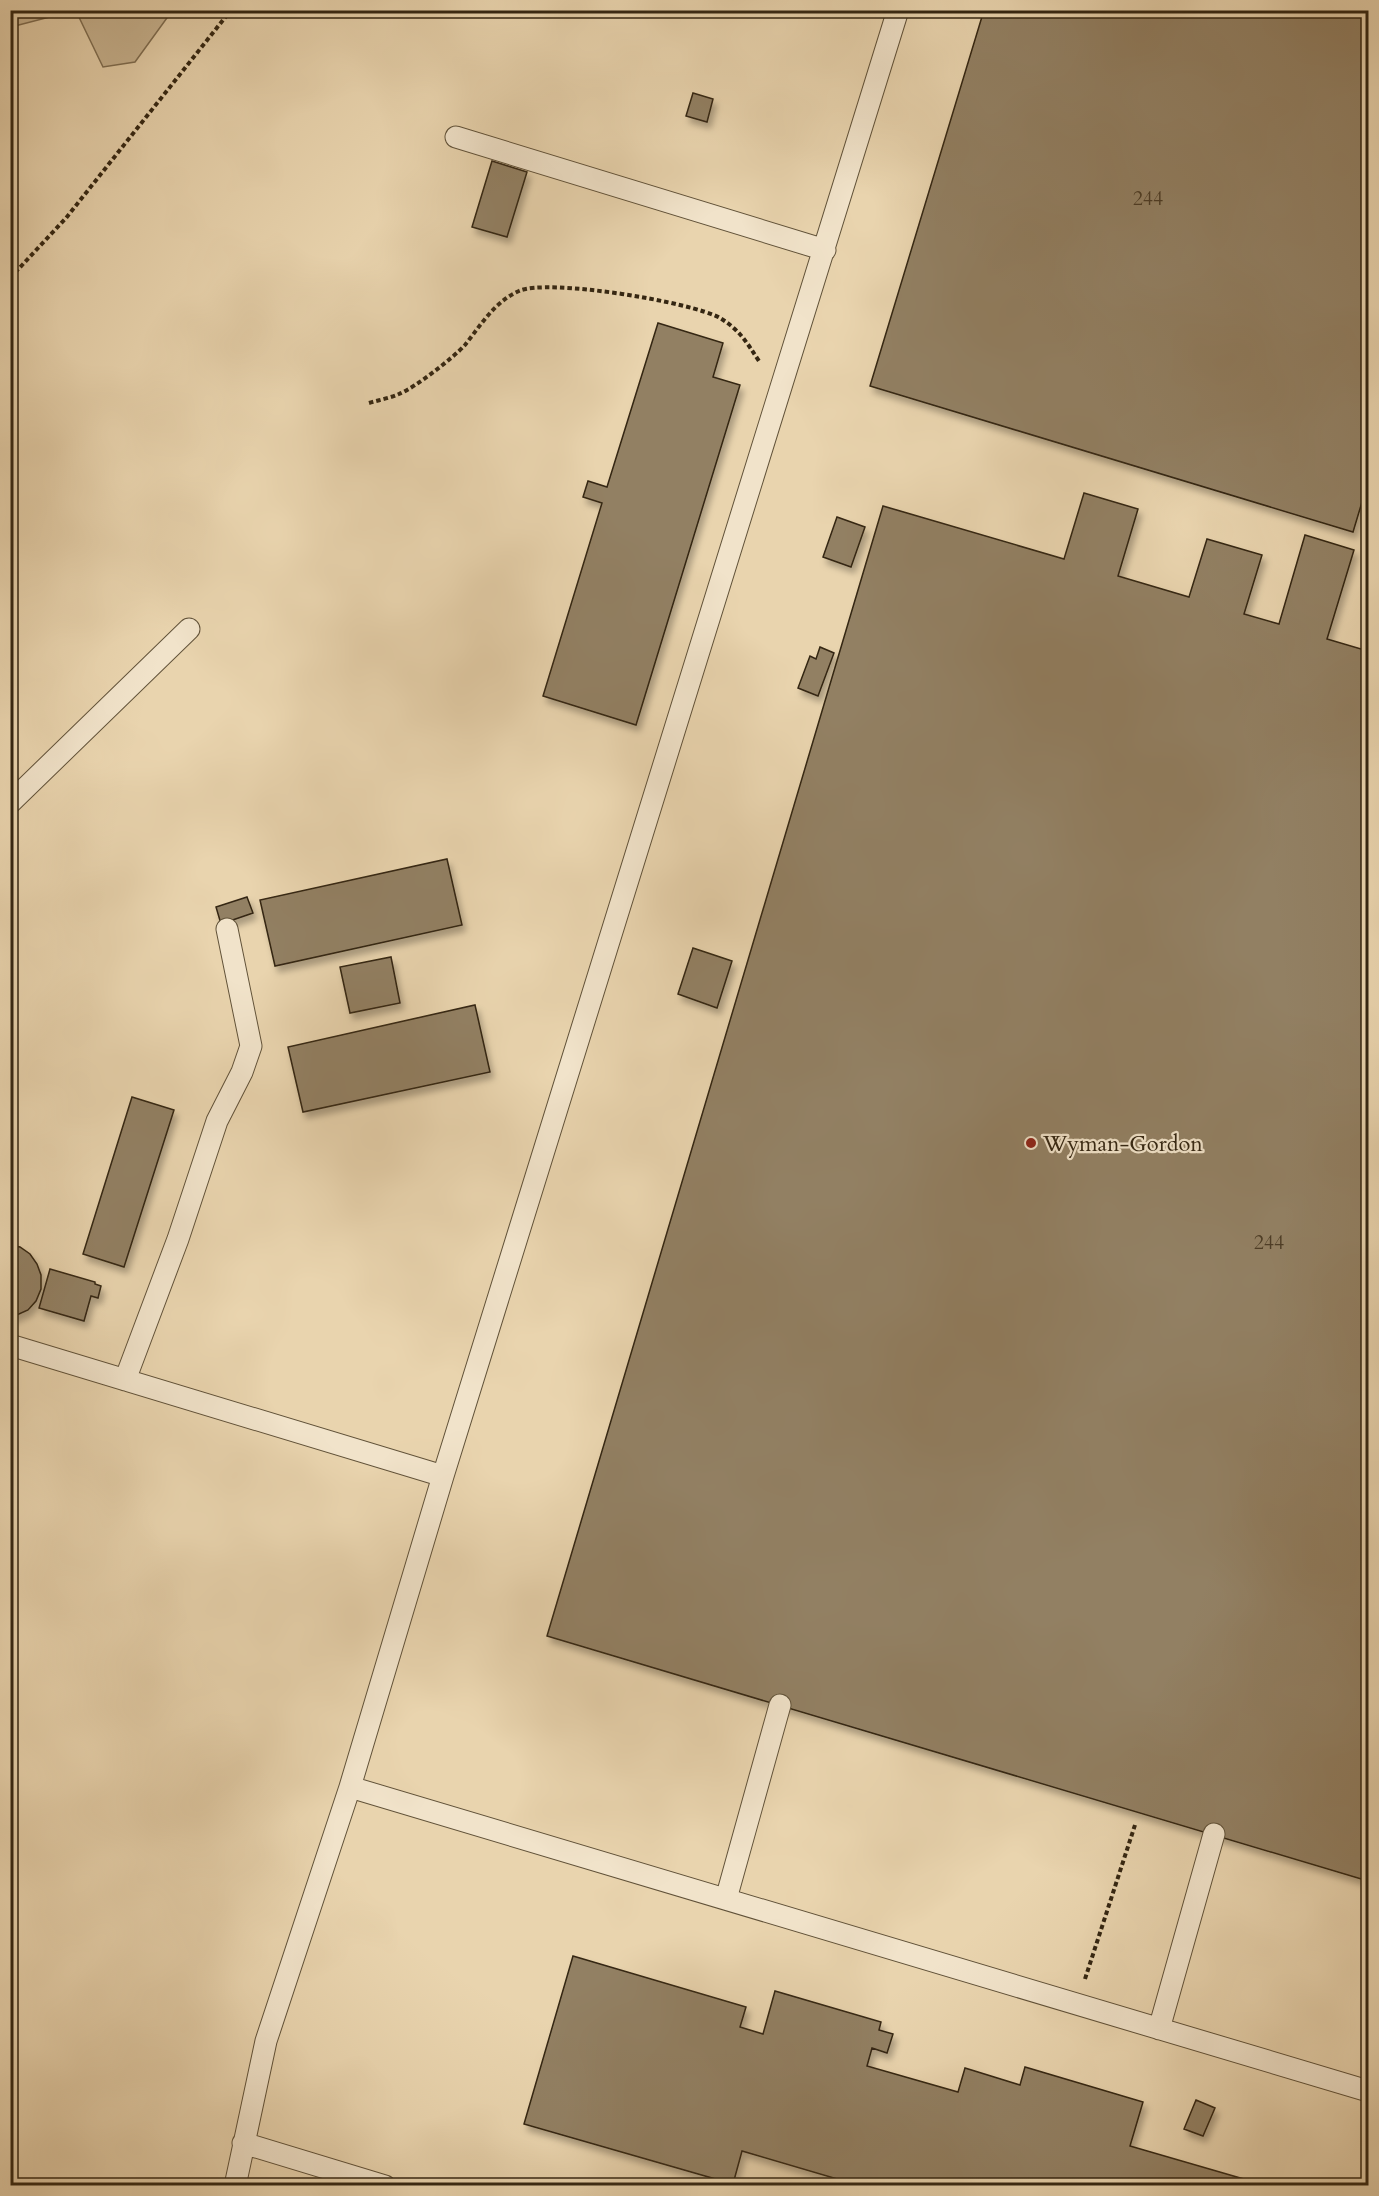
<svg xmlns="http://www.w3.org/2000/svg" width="1379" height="2196" font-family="Cardo,serif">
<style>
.green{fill:#cab693;stroke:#7f6e52;stroke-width:1.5}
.building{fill:#928063;stroke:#342612;stroke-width:1.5;filter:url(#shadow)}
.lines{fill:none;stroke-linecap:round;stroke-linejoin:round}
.service-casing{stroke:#615239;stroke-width:23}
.path{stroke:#342612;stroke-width:4;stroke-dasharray:4.5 3;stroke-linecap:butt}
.service{stroke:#f1e3ca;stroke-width:21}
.poi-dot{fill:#8f2418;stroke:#f1e3ca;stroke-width:2}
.labels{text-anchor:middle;stroke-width:4.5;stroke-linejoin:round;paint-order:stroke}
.number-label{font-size:20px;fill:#4c3c26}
.poi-label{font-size:22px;fill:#342612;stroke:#f1e3ca;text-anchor:start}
</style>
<defs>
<filter id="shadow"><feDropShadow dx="3.5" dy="6" stdDeviation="3" flood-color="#0004"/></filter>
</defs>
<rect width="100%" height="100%" fill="#e9d4ae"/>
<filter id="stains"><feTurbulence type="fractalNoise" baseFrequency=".00333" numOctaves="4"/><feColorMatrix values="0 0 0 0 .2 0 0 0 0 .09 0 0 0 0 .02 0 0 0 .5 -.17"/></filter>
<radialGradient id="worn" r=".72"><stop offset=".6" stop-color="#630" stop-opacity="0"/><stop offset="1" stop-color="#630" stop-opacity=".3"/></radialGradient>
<path class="green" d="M11,10H73V11L11,27Z
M76,11H172L135,62L103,67Z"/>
<path class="building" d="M984,10H1368V482L1353,532L870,386Z
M693,93L713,99L707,122L686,116Z
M492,161L527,172L507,237L472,227Z
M658,323L723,343L713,377L740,385L636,725L543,696L602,503L583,497L588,481L607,487Z
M1084,493L1138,509L1118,576L1189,597L1207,539L1262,555L1244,614L1279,624L1305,535L1354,550L1327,639L1368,651V1881L547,1636L883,506L1064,559Z
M837,517L865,527L851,567L823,557Z
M820,647L834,653L818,696L798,688L810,656L816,659Z
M447,859L462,925L275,966L260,900Z
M247,897L253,913L221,924L216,907Z
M693,948L732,961L717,1008L678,994Z
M391,957L400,1003L350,1013L340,967Z
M475,1005L490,1072L303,1112L288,1047Z
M132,1097L174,1110L124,1267L83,1254Z
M10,1245L20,1247L30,1254L37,1264L41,1275V1289L36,1301L28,1310L10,1318Z
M50,1269L95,1282V1284L101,1286L98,1298L91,1296L84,1321L39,1308Z
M573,1956L746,2007L740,2027L763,2034L775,1991L881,2022L879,2030L893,2034L887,2053L872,2048L867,2066L958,2092L965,2068L1020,2085L1025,2067L1143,2102L1130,2146L1268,2186H861L742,2151L733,2184L524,2124Z
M1196,2100L1215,2108L1203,2136L1184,2129Z"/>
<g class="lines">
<defs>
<path id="service" d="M456,137L825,250
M10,803L189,629
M10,1345L443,1476
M125,1380L178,1239L217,1121L242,1072L251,1046L227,929
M350,1787L1368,2091
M726,1899L780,1705
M1159,2029L1214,1834
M243,2143L385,2186
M235,2186L266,2041L350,1787L443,1476L898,10"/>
</defs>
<use href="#service" class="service-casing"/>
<path class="path" d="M10,278L66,218L231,10
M369,403C379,400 390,398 399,394C416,387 453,358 465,345C481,325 494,302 519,291C548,278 692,302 720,318C740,330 747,343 759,361
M1085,1979L1135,1825"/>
<use href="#service" class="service"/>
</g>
<circle class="poi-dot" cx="1031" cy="1143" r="6"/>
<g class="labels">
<g class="number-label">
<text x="1148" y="205">244</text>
<text x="1269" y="1249">244</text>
</g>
<g class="poi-label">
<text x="1043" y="1151">Wyman-Gordon</text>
</g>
</g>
<rect width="1379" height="2196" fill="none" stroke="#e9d4ae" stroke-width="36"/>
<rect x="12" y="12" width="1355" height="2172" fill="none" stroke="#342612" stroke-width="3"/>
<rect x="18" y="18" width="1343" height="2160" fill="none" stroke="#342612" stroke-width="1.5"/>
<rect width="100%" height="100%" filter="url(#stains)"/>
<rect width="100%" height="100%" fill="url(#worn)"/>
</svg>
